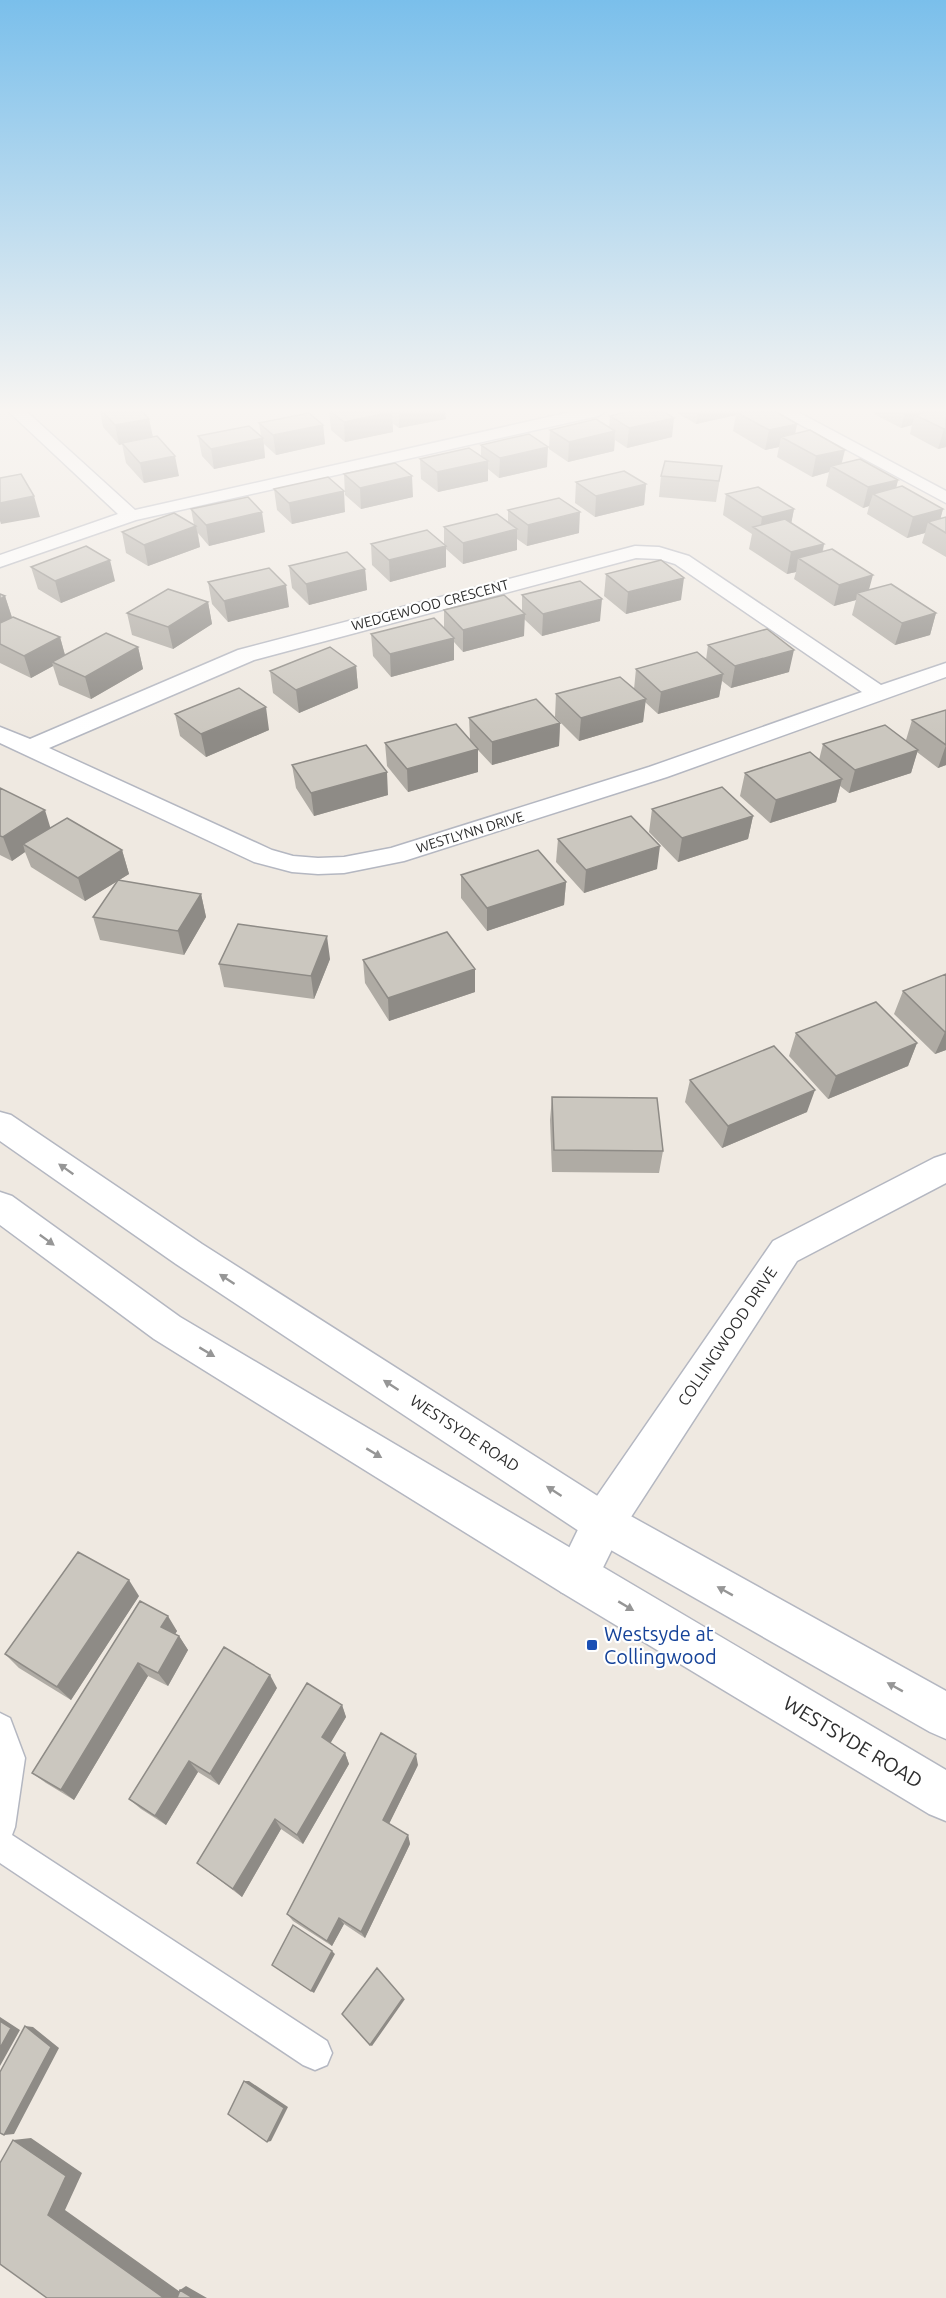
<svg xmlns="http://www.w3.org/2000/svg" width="946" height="2298" font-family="Ubuntu,sans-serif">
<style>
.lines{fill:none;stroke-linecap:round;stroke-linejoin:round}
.service-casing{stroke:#b4b7c1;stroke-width:3}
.minor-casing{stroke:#b4b7c1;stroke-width:3}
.secondary-casing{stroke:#b4b7c1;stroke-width:3}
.service{fill:#fff;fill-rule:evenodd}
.minor{fill:#fff;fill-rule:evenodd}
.secondary{fill:#fff;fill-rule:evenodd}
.wall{fill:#afaba4}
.shaded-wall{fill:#8e8b86}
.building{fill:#cbc7bf;stroke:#8e8b86;stroke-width:1.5}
.oneway{fill:#969696}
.transit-dot{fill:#1a4fb4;stroke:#fff;stroke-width:2}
.labels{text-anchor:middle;stroke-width:4.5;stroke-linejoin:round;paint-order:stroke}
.far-street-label{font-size:14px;fill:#2e2e2e;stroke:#fff}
.street-label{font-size:16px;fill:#2e2e2e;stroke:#fff}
.near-transit-label{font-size:20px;fill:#164399;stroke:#fff;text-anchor:start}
.near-street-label{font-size:20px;fill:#2e2e2e;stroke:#fff}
</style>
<rect width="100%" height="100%" fill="#efe9e1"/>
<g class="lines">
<defs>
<path id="service" d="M0,1713L10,1718L25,1758L15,1827L12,1835L327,2041L332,2053L327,2065L315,2070L303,2065L0,1863Z"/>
<path id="minor" d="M8,411H26L135,510L575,411H606L598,416L136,520L0,567V555L118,514Z
M775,411H796L946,491V503Z
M635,546L659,547L689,556L881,685L946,663V677L667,777L404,861L344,873L318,874L292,872L254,862L0,743V727L30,739L238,650ZM636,558L659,559L675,564L862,692L649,767L391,848L344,857L318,858L293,856L272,850L49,748L254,660Z
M946,1154V1183L797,1261L618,1537L591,1592L576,1598L561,1592L555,1577L588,1509L773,1241L934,1158Z"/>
<path id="secondary" d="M0,1112L11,1115L202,1244L618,1509L946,1691V1739L930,1732L588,1537L176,1264L0,1141Z
M0,1192L12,1196L180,1317L946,1770V1821L929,1814L561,1592L154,1339L0,1225Z"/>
</defs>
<use href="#service" class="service-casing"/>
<use href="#minor" class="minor-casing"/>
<use href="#secondary" class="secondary-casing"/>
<use href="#service" class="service"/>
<use href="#minor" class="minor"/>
<use href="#secondary" class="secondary"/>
</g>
<path class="wall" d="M100,411H142L149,419L153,437L179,476L144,483L126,463L122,444L119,445L103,427Z
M329,411H445L446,419L399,428L392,423L393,432L345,442L331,430Z
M677,411H775L797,424L795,434L842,463L898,480L896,488L943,509L940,519L946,517V557L922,543L925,533L907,538L867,514L869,506L863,508L826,486L829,472L812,477L777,457L779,447L765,450L733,431L736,415L696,424L677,413Z
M875,411H946V447L938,449L910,434L912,425L901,428L874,414Z
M610,416L672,437L627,448L615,440L614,451L568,462L549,449L550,430L609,428Z
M259,423L323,425L325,444L276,455L264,444L265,458L214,469L202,456L198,436H261Z
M481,445L547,467L499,478L488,469V481L438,492L421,479L420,459L481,456Z
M722,466L716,502L659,497L661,476Z
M344,474L413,497L361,509L345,495Z
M576,482L646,484L644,505L595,517L575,503Z
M274,489L345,512L292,524L277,510Z
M726,494L794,509L791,523L824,544L823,551L869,590L936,613L930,635L895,645L852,615L856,600L834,606L794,579L796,572L787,574L749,549L752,534L723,515Z
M191,509L265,532L209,546L198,533L200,547L148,566L126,553L122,532L194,525Z
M508,510L579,533L527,546L517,539V550L463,564L446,549V567L390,582L372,565L371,544L444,545V527L508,521Z
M289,566L365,569L367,590L309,605L292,588Z
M31,567L115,581L61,603L38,589Z
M606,574L681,600L626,614L604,596Z
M208,582L289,607L228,622L212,604Z
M0,594L5,596L12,617L60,637L65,655L138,647L143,669L91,699L59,685L53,666L31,678L0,663Z
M522,595L600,621L542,636L524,619V636L463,652L454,642V660L391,677L373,656L371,634L444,628V610L522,612Z
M208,602L212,624L173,649L132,635L127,613Z
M708,645L789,672L731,688L722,681L719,697L658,714L645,702L643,722L579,741L555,717L556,694L634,689L636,669L706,660Z
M356,666L358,688L299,713L273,693L270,671Z
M946,710V765L938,768L917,752L911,773L849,793L840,786L836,802L770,823L740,796L745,773L819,760L823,744L906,740L912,720Z
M175,714L269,730L206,757L180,736Z
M469,718L560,723L559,746L492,765L478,750V772L408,792L387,766L385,743L470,739Z
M292,765L388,795L314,816L296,788Z
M0,788L51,828L122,850L129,874L85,901L31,867L25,852L12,861L0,855Z
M652,809L753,816L748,839L678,862L649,832Z
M558,839L657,869L584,893L556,862Z
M461,875L566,882L564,905L487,931L461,898Z
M201,894L206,917L184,955L100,940L93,917Z
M330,959L314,999L224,987L219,964Z
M363,960L475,969V992L389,1021L365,983Z
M946,974V1050L935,1054L894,1014L903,991Z
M796,1033L917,1043L908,1066L828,1099L789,1056Z
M690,1080L807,1112L722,1148L685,1102Z
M552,1097L663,1151L659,1173L552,1172L550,1120Z
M139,1596L71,1700L19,1668L5,1654Z
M140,1601L177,1631L175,1634L179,1636L188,1650L168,1686L148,1676L74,1800L46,1783L32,1773Z
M277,1688L219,1785L198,1772L166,1825L141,1809L129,1799Z
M342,1705L346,1717L330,1743L345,1753L349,1764L303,1844L281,1829L242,1897L197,1863Z
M418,1765L389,1824L408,1835L410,1844L365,1938L344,1924L332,1946L293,1921L287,1914Z"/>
<path class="shaded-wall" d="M399,411H445L446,419L399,428Z
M698,411H738L736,412V415L696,424Z
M905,411H939L915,415L912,425L901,428Z
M392,412L393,432L345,442L344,422Z
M674,418L672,437L627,448L629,428Z
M149,419L153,438L119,445L115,425Z
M797,424L793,443L781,437L779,447L765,450L769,430Z
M323,425L325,444L276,455L273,435Z
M944,429H946V447L938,449Z
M615,431L614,451L568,462L569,442Z
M263,438L265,458L214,469L211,449Z
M548,447L547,467L499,478L500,458Z
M845,450L840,470L831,466L829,472L812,477L816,456Z
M175,456L179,476L144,483L140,463Z
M488,461V481L438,492L437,472Z
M412,476L413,497L361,509L360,488Z
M898,480L893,500L873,494L869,506L863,508L868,487Z
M646,484L644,505L595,517L596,496Z
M344,491L345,512L292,524L289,503Z
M34,496L40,517L1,524L0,521V503Z
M794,509L790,530L760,532L762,517Z
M943,509L938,528L928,522L925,533L907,538L913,517Z
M262,512L265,532L209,546L206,525Z
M580,512L579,533L527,546L528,525Z
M196,526L200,547L148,566L144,545Z
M517,529V550L463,564V543Z
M824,544L819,565L798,558L796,572L787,574L791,552Z
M446,546V567L390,582L389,560Z
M110,560L115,581L61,603L55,581Z
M365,569L367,590L309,605L306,584Z
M873,575L867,597L857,593L856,600L834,606L839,585Z
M684,578L681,600L626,614L628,592Z
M286,585L289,607L228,622L224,601Z
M5,596L12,618L0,624V599Z
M602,599L600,621L542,636L543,614Z
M208,602L212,624L173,649L168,627Z
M936,613L930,635L895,645L902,623Z
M525,614L524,636L463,652V630Z
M60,637L66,659L52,662L53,666L31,678L24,656Z
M454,638V660L391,677L390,654Z
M138,647L143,669L91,699L85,677Z
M794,650L789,672L731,688L735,666Z
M356,666L358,688L299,713L296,690Z
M723,674L719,697L658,714L661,692Z
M646,699L643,722L579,741L581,718Z
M266,707L269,730L206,757L201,734Z
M560,723L559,746L492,765V742Z
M946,745V765L938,768Z
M478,749V772L408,792L407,769Z
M918,750L911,773L849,793L855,770Z
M387,772L388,795L314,816L311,793Z
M842,779L836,802L770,823L776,800Z
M45,810L52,833L23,844L25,852L12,861L3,837Z
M753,816L748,839L678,862L682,838Z
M660,846L657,869L584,893L586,870Z
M122,850L129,874L85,901L78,878Z
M566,882L564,905L487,931V908Z
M201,894L206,917L184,955L178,931Z
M327,936L330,959L314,999L311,976Z
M475,969V992L389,1021L388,998Z
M946,1031V1050L935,1054L945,1032Z
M917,1043L908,1066L828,1099L836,1076Z
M815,1090L807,1112L722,1148L728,1126Z
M129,1580L139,1596L71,1700L57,1687Z
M168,1616L177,1631L171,1641L161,1627Z
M179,1636L188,1650L168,1686L158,1673Z
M138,1663L148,1676L74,1800L61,1790Z
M270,1675L277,1688L219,1785L210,1774Z
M342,1705L346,1717L327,1749L322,1737Z
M345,1753L349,1764L303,1844L297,1835Z
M416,1754L418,1765L386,1830L383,1820Z
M189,1761L198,1772L166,1825L155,1816Z
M275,1819L281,1829L242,1897L233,1889Z
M408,1835L410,1844L365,1938L361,1932Z
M339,1918L344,1924L332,1946L327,1941Z
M332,1951L335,1954L314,1993L311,1991Z
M403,1998L405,1999L372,2046L370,2045Z
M0,2017L20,2030L0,2066Z
M25,2026L33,2027L59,2048L14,2134L4,2135Z
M244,2081H249L288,2107L271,2141L267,2142Z
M31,2138L82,2173L65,2210L183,2294L181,2298H164L48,2215L13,2140Z
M186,2286L207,2298H193L180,2290Z"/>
<path class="building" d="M102,411H142L149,419L115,425Z
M330,411H391L392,412L344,422Z
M631,411H663L674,418L629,428L610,416Z
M775,411L797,424L769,430L736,412Z
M930,411H946V429H944L915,415Z
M309,413L323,425L273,435L259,423Z
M596,419L615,431L569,442L550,430Z
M249,426L263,438L211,449L198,436Z
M810,430L845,450L816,456L781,437Z
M529,434L548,447L500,458L481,445Z
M157,436L175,456L140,463L122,443Z
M469,448L488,461L437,472L420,459Z
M860,459L898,480L868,487L831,466Z
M665,461L722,466L719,481L661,476Z
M395,463L412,476L360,488L344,474Z
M624,471L646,484L596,496L576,482Z
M21,474L34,496L0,503V478Z
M328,477L344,491L289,503L274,489Z
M902,486L943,509L913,517L873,494Z
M758,487L794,509L762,517L726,494Z
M248,497L262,512L206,525L191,509Z
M559,498L580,512L528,525L508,510Z
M174,513L196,526L144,545L122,532Z
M497,514L517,529L463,543L444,527Z
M946,517V533L928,522Z
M785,519L824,544L791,552L753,527Z
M427,530L446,546L389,560L371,544Z
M86,546L110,560L55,581L31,567Z
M832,549L873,575L839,585L798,558Z
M347,552L365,569L306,584L289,566Z
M661,560L684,578L628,592L606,574Z
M269,568L286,585L224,601L208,582Z
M580,581L602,599L543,614L522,595Z
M891,584L936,613L902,623L857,593Z
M168,589L208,602L168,627L127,613Z
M0,594L5,596L0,599Z
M504,595L525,614L463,630L444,610Z
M13,617L60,637L24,656L0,644V623Z
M434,618L454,638L390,654L371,634Z
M767,629L794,650L735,666L708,645Z
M106,633L138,647L85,677L52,662Z
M330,647L356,666L296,690L270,671Z
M697,652L723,674L661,692L636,669Z
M620,677L646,699L581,718L556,694Z
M239,688L266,707L201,734L175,714Z
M536,699L560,723L492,742L469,718Z
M946,710V745L912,720Z
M456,724L478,749L407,769L385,743Z
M885,725L918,750L855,770L823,744Z
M366,745L387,772L311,793L292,765Z
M810,752L842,779L776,800L745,773Z
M722,787L753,816L682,838L652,809Z
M0,788L45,810L3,837L0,836Z
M631,816L660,846L586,870L558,839Z
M67,818L122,850L78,878L23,844Z
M538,850L566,882L487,908L461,875Z
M118,880L201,894L178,931L93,917Z
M238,924L327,936L311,976L219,964Z
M447,932L475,969L388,998L363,960Z
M946,974V1031L945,1032L903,991Z
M876,1002L917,1043L836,1076L796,1033Z
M774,1046L815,1090L728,1126L690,1080Z
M552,1097L657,1098L663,1151L554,1150Z
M78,1552L129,1580L57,1687L5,1654Z
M140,1601L168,1616L161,1627L179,1636L158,1673L138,1663L61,1790L32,1773Z
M224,1647L270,1675L210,1774L189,1761L155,1816L129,1799Z
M307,1683L342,1705L322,1737L345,1753L297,1835L275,1819L233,1889L197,1863Z
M381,1733L416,1754L383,1820L408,1835L361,1932L339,1918L327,1941L287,1914Z
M293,1925L332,1951L311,1991L272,1965Z
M377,1968L403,1998L370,2045L342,2014Z
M0,2021L11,2028L0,2048Z
M25,2026L51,2047L4,2135L0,2133V2072Z
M244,2081L284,2108L267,2142L228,2114Z
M13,2140L66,2176L48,2215L164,2298H47L0,2264V2163Z
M180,2290L193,2298H177Z"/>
<defs><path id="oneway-solid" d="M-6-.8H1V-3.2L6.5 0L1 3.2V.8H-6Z" transform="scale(1.5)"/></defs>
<g class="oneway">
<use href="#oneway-solid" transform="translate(66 1169) rotate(-145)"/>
<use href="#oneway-solid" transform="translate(47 1240) rotate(36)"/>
<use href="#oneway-solid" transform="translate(227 1279) rotate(-147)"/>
<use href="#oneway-solid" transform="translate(207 1352) rotate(31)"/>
<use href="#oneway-solid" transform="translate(391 1385) rotate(-147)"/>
<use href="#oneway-solid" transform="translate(374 1453) rotate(31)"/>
<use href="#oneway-solid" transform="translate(554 1491) rotate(-147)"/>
<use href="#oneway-solid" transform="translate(725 1591) rotate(-151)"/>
<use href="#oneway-solid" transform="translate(626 1606) rotate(31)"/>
<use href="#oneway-solid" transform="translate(895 1687) rotate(-151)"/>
</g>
<linearGradient id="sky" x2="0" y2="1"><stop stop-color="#7abfeb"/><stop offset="0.56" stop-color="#f8f5f2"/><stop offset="1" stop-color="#f8f5f2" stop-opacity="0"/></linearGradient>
<rect width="946" height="733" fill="url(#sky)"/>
<rect class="transit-dot" x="586" y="1639" width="12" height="12" rx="3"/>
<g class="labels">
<g class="far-street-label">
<text transform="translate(430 605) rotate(-15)" y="5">WEDGEWOOD CRESCENT</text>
<text transform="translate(470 832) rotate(-17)" y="5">WESTLYNN DRIVE</text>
</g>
<g class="street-label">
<text transform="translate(727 1336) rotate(-56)" y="6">COLLINGWOOD DRIVE</text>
<text transform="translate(465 1433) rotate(33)" y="6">WESTSYDE ROAD</text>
</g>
<g class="near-transit-label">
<text x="604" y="1641">Westsyde at<tspan x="604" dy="23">Collingwood</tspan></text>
</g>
<g class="near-street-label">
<text transform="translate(853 1742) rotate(31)" y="7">WESTSYDE ROAD</text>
</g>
</g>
</svg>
